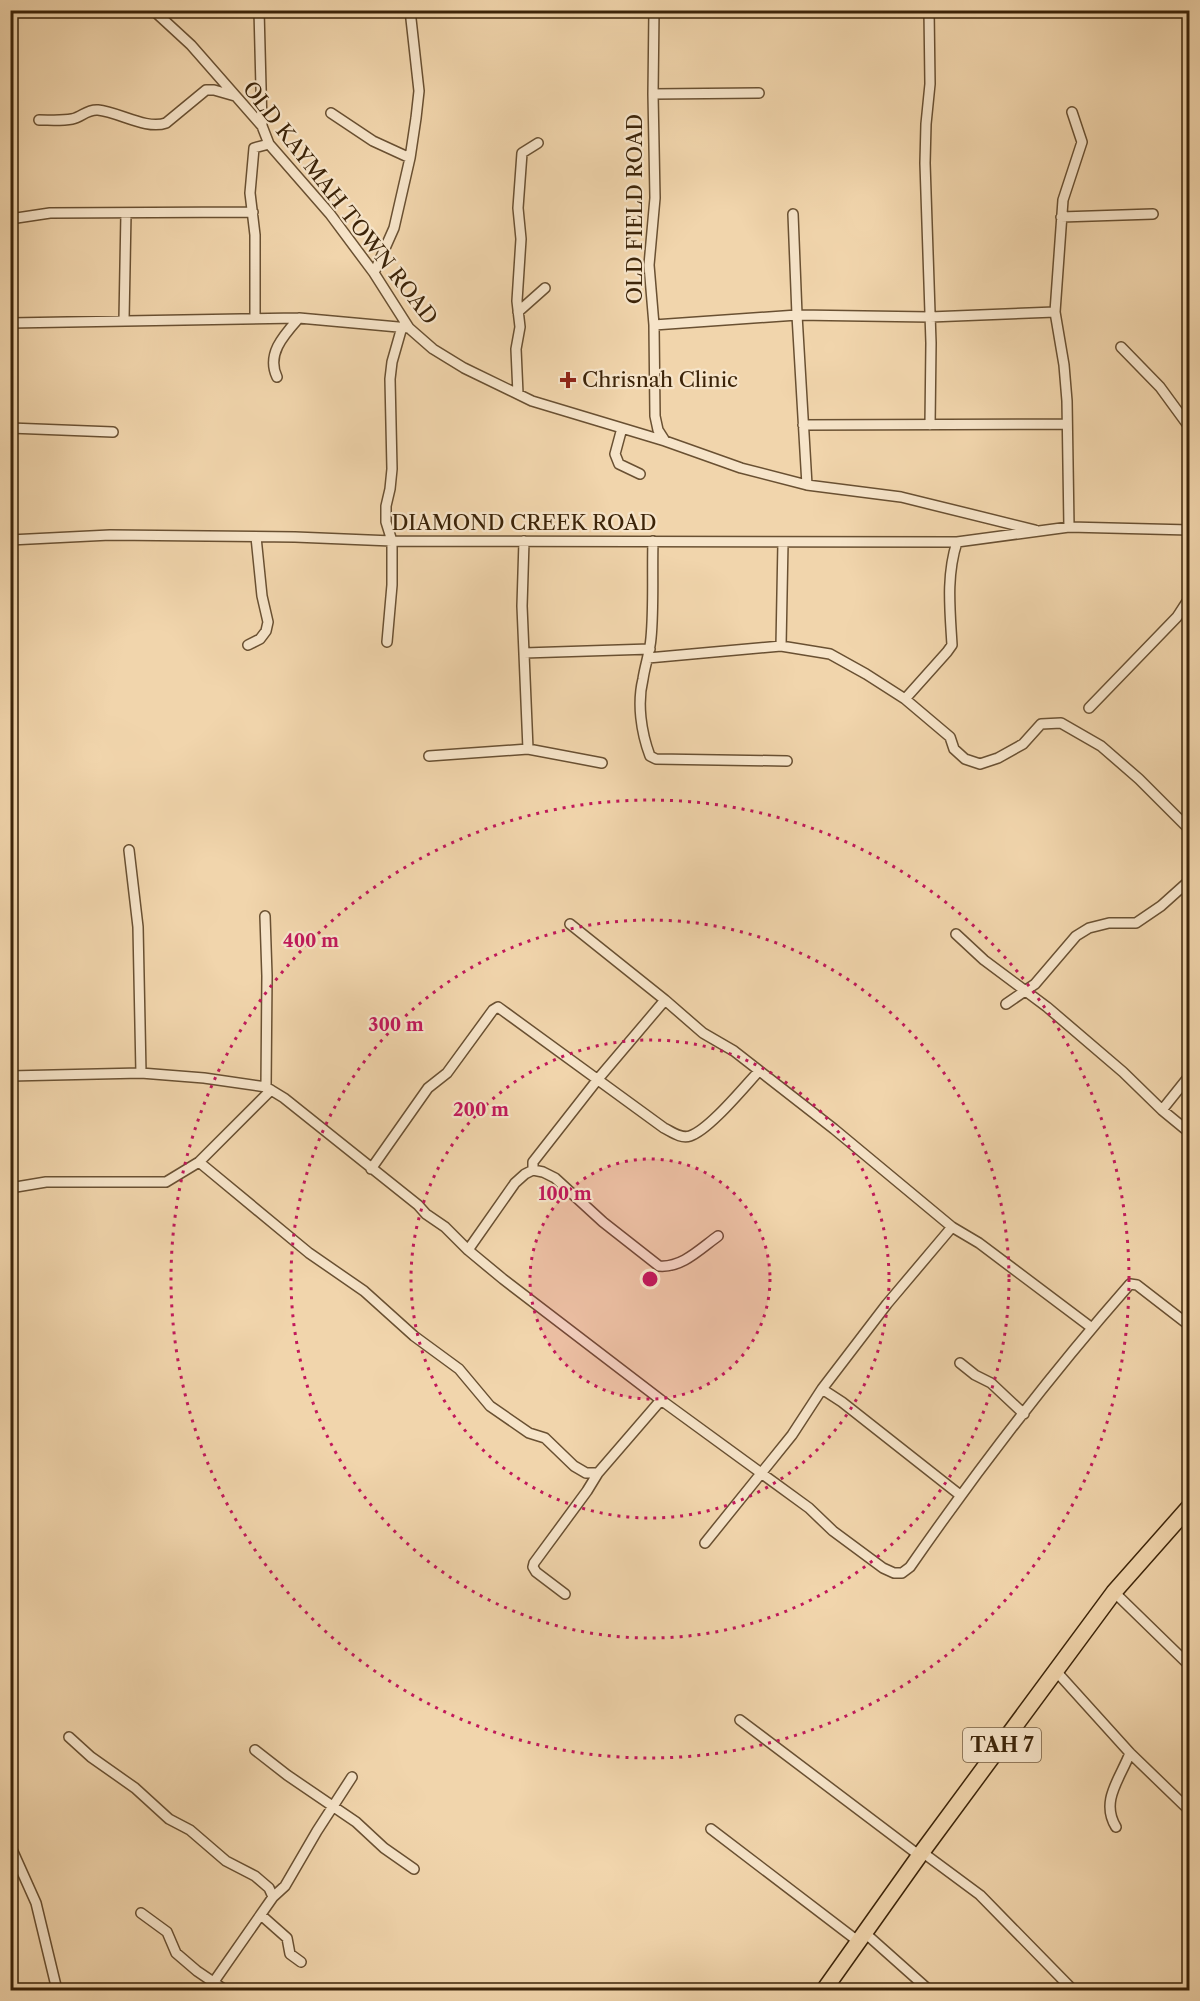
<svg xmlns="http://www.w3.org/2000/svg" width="1200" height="2001" font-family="'Libre Caslon Text',serif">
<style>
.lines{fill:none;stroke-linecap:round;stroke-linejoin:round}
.minor-casing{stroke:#695032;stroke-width:12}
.trunk-casing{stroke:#3c2409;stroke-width:18}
.minor{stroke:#f6e4c9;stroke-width:9}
.trunk{stroke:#f1d5ac;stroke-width:15}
.ring{fill:none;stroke:#c2185b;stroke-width:3;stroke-dasharray:3 6}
.poi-dot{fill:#8f2418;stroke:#f6e4c9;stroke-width:2}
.labels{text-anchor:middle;stroke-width:4.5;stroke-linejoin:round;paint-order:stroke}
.shield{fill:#f6e4c9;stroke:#745e43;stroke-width:1.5}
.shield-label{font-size:20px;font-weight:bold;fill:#3c2409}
.street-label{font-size:21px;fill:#3c2409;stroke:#f6e4c9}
.poi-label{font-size:21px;fill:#3c2409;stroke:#f6e4c9;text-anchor:start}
.centre{fill:#c2185b;stroke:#f6e4c9;stroke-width:3}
.ring-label{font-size:18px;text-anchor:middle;font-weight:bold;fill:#c2185b;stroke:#f6e4c9;stroke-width:4.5;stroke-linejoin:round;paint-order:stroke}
</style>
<rect width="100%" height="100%" fill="#f1d5ac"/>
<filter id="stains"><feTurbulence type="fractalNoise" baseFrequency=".00333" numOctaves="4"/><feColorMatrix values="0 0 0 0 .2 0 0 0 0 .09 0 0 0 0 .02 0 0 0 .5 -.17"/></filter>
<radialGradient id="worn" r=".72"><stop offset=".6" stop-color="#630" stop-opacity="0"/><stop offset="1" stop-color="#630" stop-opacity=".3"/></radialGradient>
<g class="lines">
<defs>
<path id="minor" d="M153,10L191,45L262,126L269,144L330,214L374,273L409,328L433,349L464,368L532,401L665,441L741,468L807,485L901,497L1035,530
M259,10L262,126
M654,10L653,94L655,198L649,265L654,325L655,416L658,430L665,441
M929,10L930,84L926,124L925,163L931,343L930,425
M653,94L759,93
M331,113L373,141L410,158
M39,120C50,120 62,121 72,119C82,117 87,109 98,110C119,112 146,130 166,123L206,90H214L235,96
M793,214L797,315L807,485
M1061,217L1153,214
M10,219L50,213L253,212
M374,273L394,228L410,158L416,118L419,91L410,10
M518,312L545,288
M255,318V235L250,193L254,148L269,144
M124,320L126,213
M10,323L299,318L409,328
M654,325L797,315L930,317L1055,312
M1121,347L1160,387L1190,428
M277,377C266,354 284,335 299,318
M518,394L516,349L520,327L517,301L521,239L518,208L522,153L538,143
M803,425L1067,424
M10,428L113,432
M622,428L615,454L619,464L640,474
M1069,527L1067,401L1064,365L1055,312L1063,200L1082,142L1072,112
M10,540L110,535L295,537L392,541L957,542L1069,527L1190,530
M524,541L522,606L528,749L602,763
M653,541C652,573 654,606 651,638C650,652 645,665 643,679C637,703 641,732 650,756L656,759L787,761
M387,642L392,585V541L386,522V506L390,489L392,469L390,379L392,362L402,327
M248,645L260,639L266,631L268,622L262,596L256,537
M781,646L783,542
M524,653L650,649
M648,658L781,646L830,654L866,674L905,699L950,737L954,749L965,759L980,764L998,758L1023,744L1041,724L1061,723L1101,746L1139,779L1190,830
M905,699L947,652L952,645C950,610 946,576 957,542
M1089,708L1177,617L1190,597
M429,756L528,749
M129,850L138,927L141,1073
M265,916L267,976L266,1087
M570,924L665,1000L703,1033L734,1051L834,1129L952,1227L979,1243L1092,1328
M956,934L984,960L1047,1007L1123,1072L1162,1110L1190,1133
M1006,1004L1035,984L1076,936L1089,928L1109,923H1136L1161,906L1190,880
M10,1076L141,1073L204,1078L266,1087L284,1098L418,1205L426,1214L445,1227L468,1250L503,1279L661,1400L809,1508L833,1531L883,1568L894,1573H902L910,1567C978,1469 1051,1374 1130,1284L1137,1285L1190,1326
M1162,1110L1190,1075
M199,1162L309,1253L364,1291L414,1336L459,1369L490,1406L529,1433L545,1438L574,1466L586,1473H598L661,1400
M371,1169L428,1088L447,1073L493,1010L498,1007L664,1128C672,1132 681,1139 690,1136C709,1130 744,1087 759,1071
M533,1170V1162L598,1079L665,1000
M10,1188L46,1182H166L199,1162L271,1090
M468,1250L515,1183L525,1174L533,1170L543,1172L555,1178L603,1222L659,1266C682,1268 700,1249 718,1236
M960,1363L975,1375L991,1383L1024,1414
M822,1389L842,1402L960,1495
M705,1543L792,1435L822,1389L887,1304L952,1227
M1114,1592L1190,1666
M565,1594L536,1572L533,1567L534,1563L587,1491L598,1473
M1055,1670L1130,1753L1190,1811
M740,1720L916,1853L922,1852L980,1895L1073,1990
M69,1737L91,1757L135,1788L169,1819L190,1830L226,1861L255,1876L269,1888L273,1897
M255,1750L287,1775L356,1822L384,1848L414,1869
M1116,1827C1100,1801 1120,1779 1130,1753
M711,1829L859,1942
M10,1845L36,1903L57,1990
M141,1913L167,1932L176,1953L197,1971L225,1990
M261,1915L287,1938L290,1954L301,1962
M865,1933L929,1990
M213,1983L273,1897L285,1886L317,1831L352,1777"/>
<path id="trunk" d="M824,1990L922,1852L1114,1592L1190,1506"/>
</defs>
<use href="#minor" class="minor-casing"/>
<use href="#trunk" class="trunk-casing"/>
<use href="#minor" class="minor"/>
<use href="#trunk" class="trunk"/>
</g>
<circle cx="650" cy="1279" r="120" fill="#c2185b" fill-opacity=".12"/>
<g class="ring">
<circle cx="650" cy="1279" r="120"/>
<circle cx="650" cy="1279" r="239"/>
<circle cx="650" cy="1279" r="359"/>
<circle cx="650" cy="1279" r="479"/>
</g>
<path class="poi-dot" d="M565 371h6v6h6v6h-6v6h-6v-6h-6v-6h6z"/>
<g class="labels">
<rect class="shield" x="963" y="1728" width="78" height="34" rx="4.5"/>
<g class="shield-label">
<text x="1002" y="1752">TAH 7</text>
</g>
<g class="street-label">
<text transform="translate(340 203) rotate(52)" y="7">OLD KAYMAH TOWN ROAD</text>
<text transform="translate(635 209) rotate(-90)" y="7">OLD FIELD ROAD</text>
<text x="524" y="530">DIAMOND CREEK ROAD</text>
</g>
<g class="poi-label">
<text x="582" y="387">Chrisnah Clinic</text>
</g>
</g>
<circle cx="650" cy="1279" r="9" class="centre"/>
<g class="ring-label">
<text x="311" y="947">400 m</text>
<text x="396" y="1031">300 m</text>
<text x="481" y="1116">200 m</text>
<text x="565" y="1200">100 m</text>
</g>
<rect width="1200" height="2001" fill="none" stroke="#f1d5ac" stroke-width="36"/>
<rect x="12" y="12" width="1176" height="1977" fill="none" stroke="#3c2409" stroke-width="3"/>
<rect x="18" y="18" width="1164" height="1965" fill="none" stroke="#3c2409" stroke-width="1.5"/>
<rect width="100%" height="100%" filter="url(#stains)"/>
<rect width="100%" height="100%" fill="url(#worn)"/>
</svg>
